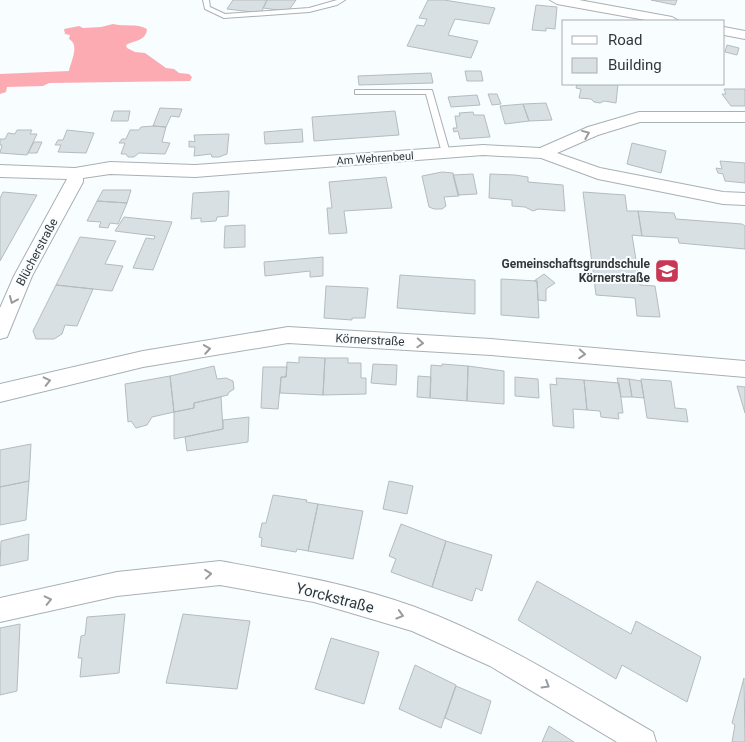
<svg xmlns="http://www.w3.org/2000/svg" width="745" height="742" font-family="Roboto,sans-serif">
<style>
.forest{fill:#fcabb2}
.building{fill:#d8e0e4;stroke:#b5bcc0}
.lines{fill:none;stroke-linecap:round;stroke-linejoin:round}
.lane-casing{stroke:#a9b0b3;stroke-width:2}
.street-casing{stroke:#a9b0b3;stroke-width:2}
.lane{fill:#fff;fill-rule:evenodd}
.street{fill:#fff;fill-rule:evenodd}
.oneway{stroke:#9a9b9c}
.labels{text-anchor:middle;stroke-width:4;stroke-linejoin:round;paint-order:stroke}
.far-street-label{font-size:11px;fill:#343738;stroke:#f8fdff}
.street-label{font-size:12px;fill:#343738;stroke:#f8fdff}
.poi-label{font-size:12px;font-weight:bold;fill:#343738;stroke:#f8fdff;text-anchor:end}
.near-street-label{font-size:15px;fill:#343738;stroke:#f8fdff}
</style>
<rect width="100%" height="100%" fill="#f8fdff"/>
<path class="forest" d="M113,24C124,27 137,23 147,29C146,41 135,40 126,45L127,48L135,52L145,53L166,68L174,69L179,73L189,74L192,77L190,81L49,83L43,86L7,87L6,92L0,94V74L69,71C71,61 80,45 69,39L70,35L65,34L64,29L79,26L83,28L101,27Z"/>
<path class="building" d="M233,0H267L261,13L227,9Z
M267,0H296L289,10L286,11L263,8Z
M428,0H444L495,8L489,24L455,19L448,35L478,41L471,58L407,46L417,25L424,26L427,19L419,18Z
M651,0H677L675,5Z
M536,5L557,7L555,29L546,28V31L532,30Z
M727,45L739,48L737,55L725,52Z
M465,71H481L483,81H467Z
M431,73L433,83L359,85L358,76Z
M577,84H618L616,103L604,101L600,103L594,102L591,99L579,98L581,89L576,88Z
M724,89H745V106H731L722,94H726Z
M488,94H497L501,104L492,105Z
M477,95L480,105L451,107L448,97Z
M546,103L552,120L529,121L523,104Z
M523,104L529,121L505,124L500,106Z
M160,108L182,109L179,117L171,116L166,127L153,126Z
M114,111H130L128,121H111Z
M395,111L399,135L314,141L312,117Z
M473,112L474,115H484L490,137L460,139L458,131L454,132L453,128H457L455,116H460L459,113Z
M153,126L166,127L162,142L170,143L165,154L139,153L134,157H128L126,154H121L125,143H119L122,139H126L130,130H139L141,127Z
M302,129L303,142L265,144L264,132Z
M17,130H32L30,134H37L27,155L0,153L2,145H0V139H5L8,133L15,134Z
M67,130L94,133L86,153L58,152L61,145H55L58,140H63Z
M229,134L227,154L219,157H212L211,154L194,156L195,147H189V141L195,142L194,135Z
M34,142H42L37,153H28Z
M632,143L666,151L661,173L627,164Z
M720,161L745,163V183L725,181L723,174L718,173L716,168L722,169Z
M442,172L453,173L459,196L444,197L446,206L442,209H434L429,207L422,176Z
M473,174L477,194L458,195L453,175Z
M490,174L515,175L528,177V182L563,185L565,211L538,209L533,211L525,207L512,206V200L489,198Z
M386,177L392,208L344,211L347,233L329,234L327,208H332L329,182Z
M103,190H131L127,203L97,201Z
M229,191L228,216L217,217L216,221L201,222V218L191,219L193,193Z
M3,192L37,195L0,261V198Z
M583,192L625,195L627,211H638L642,236L632,235L640,285L655,286L660,317L637,316L635,298L596,295Z
M97,201L127,203L118,224L110,223L108,228L99,227L101,222L87,221Z
M638,211L674,213L676,219L742,224L745,226V249L679,243L678,238L642,236Z
M124,217L172,222L153,270L133,268L146,238L154,239L155,236L115,231Z
M245,225V247L224,248L225,226Z
M80,237L116,241L105,264L123,266L112,291L56,285Z
M323,257V276L310,277V271L265,276L264,262Z
M544,274L555,283L546,289V301L538,300L537,281H534Z
M400,275L475,280V314L397,308Z
M501,279L537,281L539,318L501,315Z
M56,285L93,289L77,326L65,325L62,334L54,339H36L33,331Z
M326,286L368,288L365,318H352V320L324,318Z
M299,357L325,358L323,395L280,393L281,377H286L287,362L299,363Z
M325,358H348V363H361V378H366V394L323,395Z
M373,364L397,365L396,385L371,383Z
M442,364L468,366L467,401L430,398L431,365L442,366Z
M214,366L217,379L226,378L233,381L234,389L228,393V395L194,403V408L174,412L170,376Z
M468,366L504,371V404L467,401Z
M263,367H287L286,377H281L278,409L261,408Z
M170,376L174,412L152,417L147,425L136,428L131,421L128,422L125,384Z
M418,376L431,377L430,398L417,397Z
M515,377L538,379L539,398L515,396Z
M556,378L584,380L587,410L573,409L574,428L553,426L550,384L557,385Z
M617,378L629,379L632,397H621Z
M629,379L641,381L644,398L632,397Z
M641,379L671,381L675,408L686,409L688,422L647,418Z
M584,380L619,383L623,413H618L619,419L601,417L600,411L587,410Z
M737,386L745,387V413Z
M221,397L223,429L174,439V412L194,408V403Z
M249,417L248,442L187,451L185,437L223,429V420Z
M31,444L29,481L0,487V450Z
M29,481L26,520L0,525V487Z
M389,481L413,486L407,514L383,509Z
M273,495L307,500L306,502L318,504L308,551L297,549L296,552L261,546L262,538L259,537L262,523H266Z
M318,504L363,511L353,559L308,551Z
M401,524L446,541L432,587L391,572L396,559L389,556Z
M29,534L28,560L0,566L1,541Z
M446,541L492,555L482,591L476,588L472,601L432,587Z
M537,581L631,634L636,621L701,657L687,702L622,665L616,679L518,620Z
M125,614L119,673L80,677L82,658H78L81,636L85,635L87,617Z
M183,614L250,621L237,689L166,683Z
M20,624L17,691L0,695V628Z
M331,638L379,652L364,704L315,689Z
M415,665L456,685L441,728L399,709Z
M744,678L745,742H732L735,725L732,723Z
M456,686L491,701L481,734L445,718Z
M549,726L574,742H542Z"/>
<g class="lines">
<defs>
<path id="lane" d="M203,0H209L210,7L225,14L309,8L337,0H345L337,5L309,12L224,18L205,9Z
M355,90H432L450,153L449,155L446,156L442,153L426,94H355Z"/>
<path id="street" d="M550,0H579L672,17L679,21H651L557,4Z
M724,27L745,31V39L724,35Z
M639,112H745V122H640L598,135L557,153L600,168L723,192L745,193V205L723,204L598,179L541,158L483,155L195,177L110,174L83,178V182L32,276L7,337L0,339V308L14,276L67,179L0,177V165L75,168L110,162L195,165L483,145L540,148L588,127Z
M288,327L491,339L745,361V377L491,355L288,343L143,367L0,402V384L143,351Z
M220,561C286,573 352,584 415,607C499,638 575,687 653,732L656,742H617L490,666L412,631L314,602L220,585L117,596L0,622V598L117,572Z"/>
</defs>
<use href="#lane" class="lane-casing"/>
<use href="#street" class="street-casing"/>
<use href="#lane" class="lane"/>
<use href="#street" class="street"/>
</g>
<defs><path id="oneway-chevron" d="M-2-3.5L2.5 0L-2 3.5" fill="none" stroke-width="1.6" stroke-linecap="round" stroke-linejoin="round" transform="scale(1.25)"/></defs>
<g class="oneway">
<use href="#oneway-chevron" transform="translate(586 134) rotate(-22)"/>
<use href="#oneway-chevron" transform="translate(13 300) rotate(113)"/>
<use href="#oneway-chevron" transform="translate(420 343) rotate(3)"/>
<use href="#oneway-chevron" transform="translate(207 349) rotate(-9)"/>
<use href="#oneway-chevron" transform="translate(582 354) rotate(4)"/>
<use href="#oneway-chevron" transform="translate(47 381) rotate(-13)"/>
<use href="#oneway-chevron" transform="translate(208 574) rotate(-6)"/>
<use href="#oneway-chevron" transform="translate(48 600) rotate(-13)"/>
<use href="#oneway-chevron" transform="translate(400 615) rotate(16)"/>
<use href="#oneway-chevron" transform="translate(546 685) rotate(31)"/>
</g>
<defs>
<symbol id="school-square" viewBox="-11 -11 22 22"><rect x="-9" y="-9" width="18" height="18" rx="4" fill="#c83854" stroke="#f8fdff"/><path d="M0-5L7-2L0 1L-7-2ZM-4 1L0 2.5L4 1V4Q0 6-4 4Z" fill="#fff"/></symbol>
</defs>
<g fill-rule="evenodd">
<use href="#school-square" x="653" y="257" width="28" height="28"/>
</g>
<g class="labels">
<g class="far-street-label">
<text transform="translate(375 158) rotate(-4)" y="4">Am Wehrenbeul</text>
</g>
<g class="street-label">
<text transform="translate(37 252) rotate(-62)" y="4">Blücherstraße</text>
<text transform="translate(370 340) rotate(3)" y="4">Körnerstraße</text>
</g>
<g class="poi-label">
<text x="650" y="268">Gemeinschaftsgrundschule<tspan x="650" dy="14">Körnerstraße</tspan></text>
</g>
<g class="near-street-label">
<text transform="translate(335 598) rotate(15)" y="5">Yorckstraße</text>
</g>
</g>
<rect x="562" y="20" width="162" height="65" fill="#f8fdff" stroke="#aaaeaf"/>
<rect x="572" y="36" width="25" height="8" fill="#ffffff" stroke="#aaaeaf"/>
<text x="608" y="45" font-size="15" fill="#343738">Road</text>
<rect x="572" y="58" width="25" height="15" fill="#d8e0e4" stroke="#aaaeaf"/>
<text x="608" y="70" font-size="15" fill="#343738">Building</text>
</svg>
